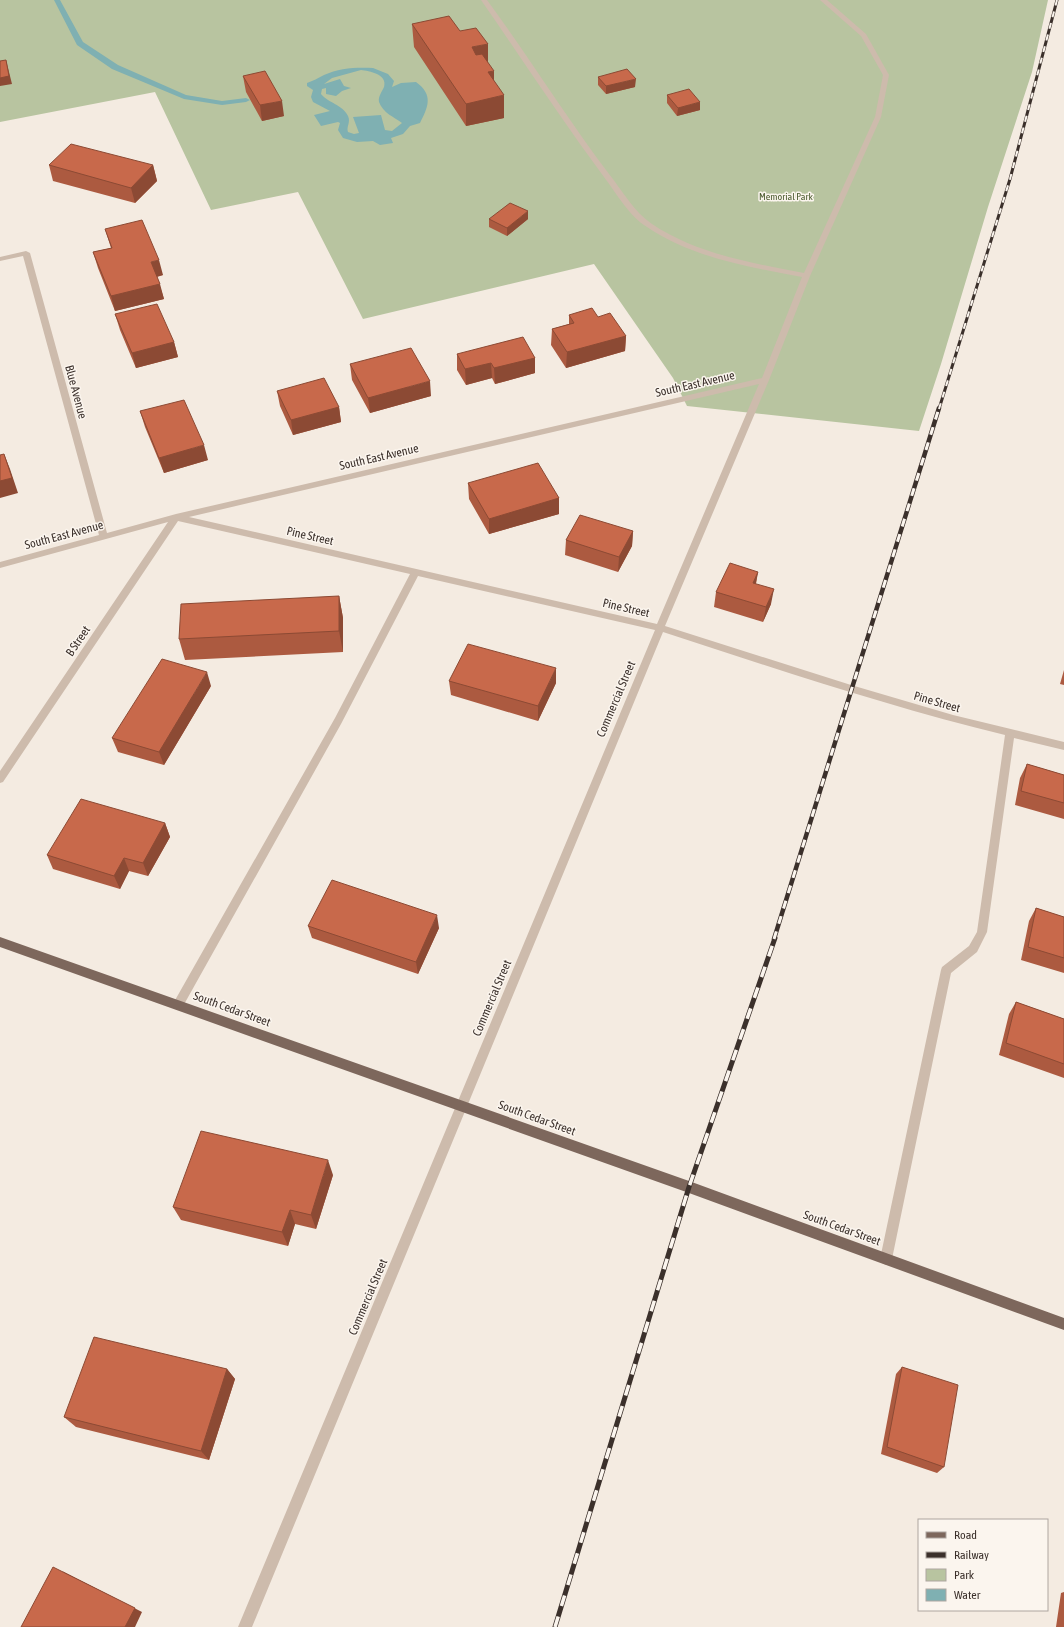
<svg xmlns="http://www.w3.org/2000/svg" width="1064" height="1627" font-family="'Asap Condensed',sans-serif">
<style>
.green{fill:#b8c4a0}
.water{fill:#7fb0b2;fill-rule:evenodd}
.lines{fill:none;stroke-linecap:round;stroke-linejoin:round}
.stream{fill:#7fb0b2;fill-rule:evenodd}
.minor{fill:#cdbbac;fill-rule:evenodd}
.major{fill:#7d675c;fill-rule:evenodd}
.rail-far2-casing{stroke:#3b302b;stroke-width:3}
.rail-far1-casing{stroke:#3b302b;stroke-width:4.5}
.rail-casing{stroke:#3b302b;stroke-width:5}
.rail-far2{stroke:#fbf5ee;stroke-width:2;stroke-dasharray:6;stroke-linecap:butt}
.rail-far1{stroke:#fbf5ee;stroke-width:3;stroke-dasharray:8;stroke-linecap:butt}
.rail{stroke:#fbf5ee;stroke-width:3.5;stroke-dasharray:11;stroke-linecap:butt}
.wall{fill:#ac5a40}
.shaded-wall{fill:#8c4a34}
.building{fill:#c8694b;stroke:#8c4a34}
.labels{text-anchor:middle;stroke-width:3;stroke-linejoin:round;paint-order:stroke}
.far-park-label{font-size:10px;fill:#4a5a2e;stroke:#fbf5ee}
.street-label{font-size:12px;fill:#3b302b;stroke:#fbf5ee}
</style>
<rect width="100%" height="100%" fill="#f4ebe1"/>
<path class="green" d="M0,0H1048L1032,72L988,207L941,364L919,431L687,406L673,378L594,264L363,319L298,192L211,210L155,92L0,122Z"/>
<path class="water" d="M373,68L388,74L394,81L392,87L401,83L416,82C434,95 428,107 420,123L410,126L403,134L391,138L393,143L380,145L373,141L357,142L343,138L338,130L340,123L338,122L321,126L314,115L330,111L313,102L311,97L313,90L307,86V83C313,81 318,78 324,75C339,68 357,67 373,68ZM361,70C369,71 388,74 384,87C382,92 378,96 379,102C383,113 394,117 402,123L392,131L385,130L381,115L353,117L359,133L354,134L348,132C346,127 351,122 348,116C342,104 328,103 321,94L322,89L326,88V94L336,96L342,91L351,88L344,86L340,79L324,84L332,78Z"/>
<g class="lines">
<path class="stream" d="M54,0H60L83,42L118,65L186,95L222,101L246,98L250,100L246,102L222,105L184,99L112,69L77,45Z"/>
<path class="minor" d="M481,0H487C529,57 566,117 609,174C622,190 634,212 652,224C697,254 752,263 804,273L875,117L883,75L861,36L820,0H827L866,34L889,75L881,117L810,276L769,380L665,626L851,685L953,715L1064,742V750L1014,738L987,932L977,952L951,973L892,1259L890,1263L886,1265L882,1263L880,1259L941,970L942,967L969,946L977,932L1005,735C889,707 776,669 663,632L252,1627H238L655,630L418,576L341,724L182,1008L178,1010L174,1008L173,1005L174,1002L335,718L410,574L178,521L3,782L0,783V771L168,522L0,568V562L99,535L23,256L0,261V257L26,251L30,253L107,533L176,514L762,378L802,277C749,267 693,258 647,227C629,216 617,194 604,177C561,119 522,59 481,0ZM759,384L657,624L189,517Z"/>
<path class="major" d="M0,937L689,1181L1064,1318V1330L689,1193L0,947Z"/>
<defs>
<path id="rail-far2" d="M939,409L1010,179L1057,0"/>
<path id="rail-far1" d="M774,939L939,408"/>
<path id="rail" d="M555,1627L689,1187L775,938"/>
</defs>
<use href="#rail-far2" class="rail-far2-casing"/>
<use href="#rail-far1" class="rail-far1-casing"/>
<use href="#rail" class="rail-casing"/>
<use href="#rail-far2" class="rail-far2"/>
<use href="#rail-far1" class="rail-far1"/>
<use href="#rail" class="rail"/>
</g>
<path class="wall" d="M412,24L460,31L488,63L504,118L466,126L414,47Z
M243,76L284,116L262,121L246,92Z
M598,77L635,87L606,94L598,85Z
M667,95L700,110L677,116L667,103Z
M49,165H153L157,181L135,203L53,181Z
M489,219H528L507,236L489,227Z
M105,229L163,275L157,277L164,299L115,311L98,268L93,252L111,248Z
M115,314L174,342L178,357L136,368L120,330Z
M569,315L598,317L626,336L625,351L566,368L551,345L552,329L569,324Z
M457,354L535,358V373L495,384L492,378L466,385L457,370Z
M350,364L431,396L370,413L352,380Z
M277,391L339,407L341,422L293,435L280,406Z
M140,411L208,460L164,473L145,427Z
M468,483L559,498V514L489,534L469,499Z
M633,531L632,546L618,572L565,555L566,540Z
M758,572L756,584L771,604L763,622L714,607L716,592Z
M339,596L343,618V652L185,660L179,639Z
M1064,670V685L1060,684Z
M449,681L556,683L538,721L451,695Z
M211,686L164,765L118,752L112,738Z
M1027,764L1064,775V819L1015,805L1020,778Z
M165,823L170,837L148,876L129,871L120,889L53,869L47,855Z
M1036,908L1064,917V973L1021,960L1029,921Z
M308,926L439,928L418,974L312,938Z
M1016,1002L1064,1019V1078L999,1055L1009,1014Z
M333,1175L316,1229L295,1224L288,1246L181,1220L173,1207Z
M902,1367L944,1467L937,1473L881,1454L896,1374Z
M227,1369L235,1379L209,1460L76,1427L64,1417Z
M1064,1592V1627H1056L1061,1593Z"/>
<path class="shaded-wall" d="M488,44V66L472,69V47Z
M6,60L12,84L0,86V78Z
M494,71V94L488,72Z
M636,79L635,87L606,94V86Z
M504,95V118L466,126V104Z
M282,101L284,116L262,121L260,105Z
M700,102V110L677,116L678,108Z
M153,165L157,181L135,203L131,188Z
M528,211V219L507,236V228Z
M159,260L163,275L155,277L151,262Z
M160,284L164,299L115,311L111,296Z
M626,336L625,351L566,368L567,352Z
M174,342L178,357L136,368L132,353Z
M535,358V373L495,384L494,368Z
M491,363L492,378L466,385L465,369Z
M430,381L431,396L370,413L368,398Z
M339,407L341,422L293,435L291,420Z
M204,445L208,460L164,473L159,458Z
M4,454L10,469L18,493L0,498V481Z
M559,498V514L489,534V519Z
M633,531L632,546L618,572L619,557Z
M758,572L755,587L753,583Z
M774,589L771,604L763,622L766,607Z
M339,596L343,618V652L339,631Z
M556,668V683L538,721V706Z
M207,672L211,686L164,765L159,752Z
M165,823L170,837L148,876L143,863Z
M124,858L129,871L120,889L114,876Z
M437,915L439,928L418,974L416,962Z
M328,1160L333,1175L316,1229L311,1215Z
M290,1210L295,1224L288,1246L282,1232Z
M227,1369L235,1379L209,1460L201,1451Z
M62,1571L142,1612L135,1627H125Z"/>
<path class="building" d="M449,16L460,31L476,28L488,44L472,47L476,55L482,54L494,71L488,72L504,95L466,104L412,24Z
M6,60L9,76L0,78V61Z
M627,69L636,79L606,86L598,77Z
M265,71L282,101L260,105L243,76Z
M689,89L700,102L678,108L667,95Z
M71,144L153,165L131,188L49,165Z
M510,203L528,211L507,228L489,219Z
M142,220L159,260L151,262L160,284L111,296L93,252L112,248L105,229Z
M157,304L174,342L132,353L115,314Z
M592,308L598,317L610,313L626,336L567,352L552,329L574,323L569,315Z
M523,337L535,358L494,368L491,363L465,369L457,354Z
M411,348L430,381L368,398L350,364Z
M324,378L339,407L291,420L277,391Z
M184,400L204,445L159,458L140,411Z
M4,454L12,478L0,481V455Z
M538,463L559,498L489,519L468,483Z
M580,515L633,531L619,557L566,540Z
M730,563L758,572L753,583L774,589L766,607L716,592Z
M339,596V631L179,639L181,604Z
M468,644L556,668L538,706L449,681Z
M162,659L207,672L159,752L112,738Z
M1027,764L1064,775V803L1021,791Z
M81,799L165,823L143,863L124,858L114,876L47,855Z
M332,880L437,915L416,962L308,926Z
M1036,908L1064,917V958L1028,947Z
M1016,1002L1064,1019V1064L1006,1043Z
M201,1131L328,1160L311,1215L290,1210L282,1232L173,1207Z
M94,1337L227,1369L201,1451L64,1417Z
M902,1367L958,1385L944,1467L887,1447Z
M53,1567L135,1608L125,1627H21Z"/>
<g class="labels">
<g class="far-park-label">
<text x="786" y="200">Memorial Park</text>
</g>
<g class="street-label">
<text transform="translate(695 384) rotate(-13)" y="4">South East Avenue</text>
<text transform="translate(76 392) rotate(75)" y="4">Blue Avenue</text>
<text transform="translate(379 457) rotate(-13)" y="4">South East Avenue</text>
<text transform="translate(64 535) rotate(-15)" y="4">South East Avenue</text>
<text transform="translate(310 536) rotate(13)" y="4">Pine Street</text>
<text transform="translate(626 608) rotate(13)" y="4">Pine Street</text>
<text transform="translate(78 641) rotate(-56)" y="4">B Street</text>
<text transform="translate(616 699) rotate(-67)" y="4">Commercial Street</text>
<text transform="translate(937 702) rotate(16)" y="4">Pine Street</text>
<text transform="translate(492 998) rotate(-67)" y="4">Commercial Street</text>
<text transform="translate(232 1009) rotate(20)" y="4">South Cedar Street</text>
<text transform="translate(537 1118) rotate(20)" y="4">South Cedar Street</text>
<text transform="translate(842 1228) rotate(20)" y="4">South Cedar Street</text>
<text transform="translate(368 1297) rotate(-67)" y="4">Commercial Street</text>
</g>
</g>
<rect x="918" y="1519" width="130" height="92" fill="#fbf5ee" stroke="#aea6a0"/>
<rect x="926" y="1532" width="20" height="6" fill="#7d675c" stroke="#aea6a0"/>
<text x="954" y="1539" font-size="12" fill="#3b302b">Road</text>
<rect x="926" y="1552" width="20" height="6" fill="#3b302b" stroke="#aea6a0"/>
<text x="954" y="1559" font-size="12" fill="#3b302b">Railway</text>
<rect x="926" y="1569" width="20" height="12" fill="#b8c4a0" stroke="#aea6a0"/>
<text x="954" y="1579" font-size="12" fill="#3b302b">Park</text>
<rect x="926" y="1589" width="20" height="12" fill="#7fb0b2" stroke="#aea6a0"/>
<text x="954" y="1599" font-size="12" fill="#3b302b">Water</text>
</svg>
